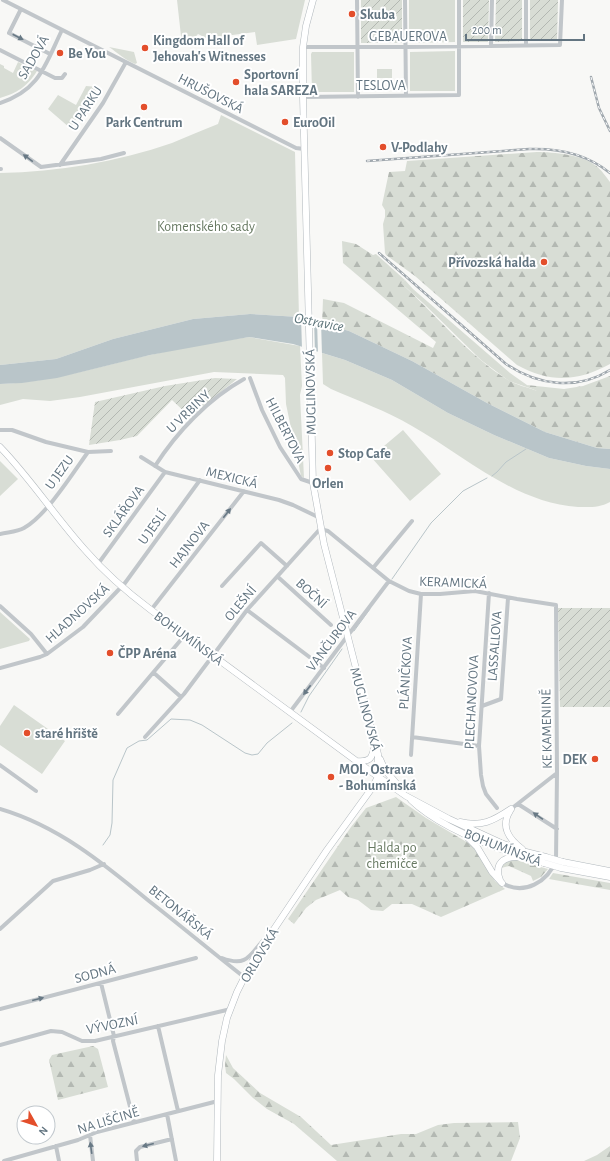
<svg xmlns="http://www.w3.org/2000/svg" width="610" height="1161" font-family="'Alegreya Sans',sans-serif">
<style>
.green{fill:#d8ddd5}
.forest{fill:url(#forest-firs)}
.garden{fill:url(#garden-furrows)}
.water{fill:#b9c5c9}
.pier{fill:#f8f8f6}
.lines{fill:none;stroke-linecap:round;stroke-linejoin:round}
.stream{stroke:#b9c5c9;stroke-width:1}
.secondary-casing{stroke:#b1b8bd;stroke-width:7}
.street{stroke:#c1c6ca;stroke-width:4}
.secondary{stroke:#fff;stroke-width:6}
.rail-casing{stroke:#a0a8ae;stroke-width:2.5}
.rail{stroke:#fff;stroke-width:1;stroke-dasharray:3;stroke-linecap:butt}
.secondary-bridge-casing{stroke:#b1b8bd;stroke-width:7;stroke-linecap:butt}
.secondary-bridge{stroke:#fff;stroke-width:6}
.oneway{fill:#687985}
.poi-dot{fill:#e34e2b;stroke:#fff;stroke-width:1.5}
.labels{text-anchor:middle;stroke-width:4;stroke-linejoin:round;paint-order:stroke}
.poi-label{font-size:14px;font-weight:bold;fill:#637581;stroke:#fff;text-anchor:start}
.street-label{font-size:14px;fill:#637581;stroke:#fff}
.park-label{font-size:14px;fill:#677962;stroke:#fff}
.water-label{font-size:15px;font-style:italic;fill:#5e757b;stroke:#fff}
</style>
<defs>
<pattern id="forest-firs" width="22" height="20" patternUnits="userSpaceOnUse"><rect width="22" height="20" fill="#d8ddd5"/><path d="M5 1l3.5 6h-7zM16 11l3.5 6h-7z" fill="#b3b8b2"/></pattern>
<pattern id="garden-furrows" width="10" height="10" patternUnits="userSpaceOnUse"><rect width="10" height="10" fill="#d8ddd5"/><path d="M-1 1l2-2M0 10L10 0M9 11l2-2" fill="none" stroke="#b3b8b2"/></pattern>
</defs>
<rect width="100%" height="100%" fill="#f8f8f6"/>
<path class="green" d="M177,0H305L296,39L257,45L255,32L225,36L214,42L198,34L189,44L182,45Z
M409,0H455V42L409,43Z
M109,47L134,52L137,63L135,64C125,60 118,53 109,47Z
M455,51V91H410V52Z
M312,52H354V92H312L311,54Z
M18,62L37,71C27,87 17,93 0,98V64L4,66V68L13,73Z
M377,69H392V78H377Z
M86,86L98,87L86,106L70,128L48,109L58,95L76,105Z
M221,115L295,152L299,317L250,314L193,319L113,339L56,359L0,365V173C58,172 117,162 172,143C187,137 202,130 218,124Z
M405,280L413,289L510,373L527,385L541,392L509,381L481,360L423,303L401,283Z
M249,337L300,346L302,386L300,395L304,478L301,476L286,404L285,378L283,375L214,372L80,397L50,401L23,399L0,405V384C52,382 100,366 150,355C183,347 216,342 249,337Z
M322,353L345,360L392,380L448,413L494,435L549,458L586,466L610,469V502C599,508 590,507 578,507C515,503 465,456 412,426C386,411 359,401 331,389L323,384Z
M403,430L441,474L410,501L371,457Z
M0,461L18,479L0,496Z
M0,612L30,639L29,641L0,649Z
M14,705L65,741L42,774L0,745V726Z"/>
<path class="forest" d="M537,152C554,152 582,155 595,165C601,169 606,177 610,182V364C577,382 550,383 517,365L415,276L386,255L385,253L383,224L385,217V210L382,205L389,172L405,171L407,161Z
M342,241L356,244L373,255L376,254L405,280L401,283C435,314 469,356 508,380C516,385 527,387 537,391L527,385L564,389L583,386L610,376V449L597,448L545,432L487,403L412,361L349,331L322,324L323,299L344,303L433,348L436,342L343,263Z
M396,797L426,818L470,844L477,852L495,881L505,889L441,917L412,904H392L383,911L371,910L358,900L348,897L340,890L316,900L306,908L294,924L288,919L351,827L366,808Z
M509,860H516L548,869L541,877L533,881L531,876L509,866L501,868L503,864Z
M553,873L610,883V890L549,879Z
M93,1046L98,1049L108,1087L58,1100L49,1060L52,1055Z
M226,1055L233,1068L260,1093L301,1117L331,1145L401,1134H416L438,1125L454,1123L518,1122L520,1138L511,1161H337L294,1124L267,1109L253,1098L234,1079L226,1073L225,1065Z
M610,1146V1161H584L597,1155Z"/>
<path class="garden" d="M361,0H402V43H361Z
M463,0H489L488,42H463Z
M496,0H522V41L495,42Z
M530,0H558L557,41L530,40Z
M215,378L237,379L190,417L172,400L137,436L120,440L89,445L95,402L165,386Z
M558,608H610V707H560Z"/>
<path class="water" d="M250,314L299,317L349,331L412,361L487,403L545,432L597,448L610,449V469L586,466L549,458L494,435L448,413L392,380L345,360L293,344L249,337L150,355L57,378L22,383L0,384V365L56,359L113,339L193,319Z"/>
<path class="pier" d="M301,316L314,319L315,353L302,349Z
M317,320L321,321L322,355L318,354Z"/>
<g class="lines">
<path class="stream" d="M492,476L497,472L506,462L526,449
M392,579L431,523L463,491L487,478
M354,631L370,609
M301,712L309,696L342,649
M103,845L110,835L112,823L113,780L127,748L139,741L147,740L171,719L190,720L202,725L245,753L252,755L258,754L267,743L292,723"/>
<defs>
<path id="secondary" d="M0,447C31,479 56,518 86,551C105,573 127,592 151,610L370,771L406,796L449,819L501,843L526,852L546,857
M380,759L385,770L402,790
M357,761C371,762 372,758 375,745
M411,800C442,830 503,851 544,863
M510,811C500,827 509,839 522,849
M460,822C482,827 493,821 511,809
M466,836L477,847L492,872L502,883
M563,862L610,871
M561,868L610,877
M500,880C494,864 503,857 517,857
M217,1161L218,1075L222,1041L227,1018L237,992L252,962L327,850L372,788L378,777V754L324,544L313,483L303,97V47L306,26L313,0"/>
</defs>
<use href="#secondary" class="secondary-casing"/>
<path class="street" d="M3,0L296,148L304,149
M357,0L358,97
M405,0L406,96
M21,9L9,33L50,54
M526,45V0
M491,46L492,0
M303,47H406L560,45L562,0
M0,50L55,78H62L65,74
M303,97L459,95V0
M0,103C40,90 45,65 62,30
M0,138L41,167L101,159L124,153
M60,165L103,103L126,62
M0,169H1
M250,378L262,410L280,447L301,479L313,483
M0,430H12L46,442L88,452L111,451
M141,457L165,472L279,500L293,505L318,517
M155,466C177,432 208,399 244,379
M0,534C8,532 17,532 24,528C46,516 73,473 88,452
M98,564L165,472
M373,568L412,521
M278,577L331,625
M222,586L261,543L287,566
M489,593L479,746L481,775L483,786L486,794L497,808
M0,606L31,634L47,654
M151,610L244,491
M247,610L324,668
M0,668L40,657L47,654L83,627L125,583L200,480
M154,673L181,697
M482,706L501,699L508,598
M290,712L389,581
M118,714L185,635
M145,737L184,694L247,610L320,529L328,531L389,581L409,591L421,594H440L475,591L517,599L556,605L557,773L556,860C548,882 524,896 502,883
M412,737L479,746
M411,755L421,594
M0,765L36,791
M518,804L557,829
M0,809C58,826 103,863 149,901C181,926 212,952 244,977
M511,809L557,773
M0,929L53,881L90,870L104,864
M222,958C248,968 250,954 266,937
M101,983L114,1036L113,1041L134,1122
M0,1009L196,958
M158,1026L178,1111
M0,1045L51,1031L62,1032L82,1041H95L231,1009
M167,1114L176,1161
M90,1135L93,1161
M56,1146L59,1161
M4,1161L78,1140L97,1132L218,1101
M137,1161L136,1151L140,1147L172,1139"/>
<use href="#secondary" class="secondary"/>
<defs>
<path id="rail" d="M591,77L599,108L610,131
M367,161L529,149C559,148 587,154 610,173
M379,253L506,364C537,385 576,391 610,370"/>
</defs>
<use href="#rail" class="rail-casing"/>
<use href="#rail" class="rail"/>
<defs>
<path id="secondary-bridge" d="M546,857L563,862
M544,863L561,868"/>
</defs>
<use href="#secondary-bridge" class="secondary-bridge-casing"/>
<use href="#secondary-bridge" class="secondary-bridge"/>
</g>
<defs><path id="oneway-solid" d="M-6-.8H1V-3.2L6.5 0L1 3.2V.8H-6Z"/></defs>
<g class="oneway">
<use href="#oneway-solid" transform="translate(18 37) rotate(27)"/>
<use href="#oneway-solid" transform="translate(28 158) rotate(-144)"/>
<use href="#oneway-solid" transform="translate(227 513) rotate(-52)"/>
<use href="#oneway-solid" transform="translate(307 690) rotate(127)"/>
<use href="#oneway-solid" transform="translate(538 816) rotate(-146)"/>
<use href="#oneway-solid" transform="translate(38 999) rotate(-14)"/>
<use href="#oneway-solid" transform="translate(148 1145) rotate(166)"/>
<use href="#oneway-solid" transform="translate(91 1148) rotate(-98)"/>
</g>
<g class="poi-dot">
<circle cx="352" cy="14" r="4"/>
<circle cx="145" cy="48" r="4"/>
<circle cx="60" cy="53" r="4"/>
<circle cx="236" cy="82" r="4"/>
<circle cx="144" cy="107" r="4"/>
<circle cx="285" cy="122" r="4"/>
<circle cx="383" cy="147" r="4"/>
<circle cx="544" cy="262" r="4"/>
<circle cx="330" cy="453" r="4"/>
<circle cx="328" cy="468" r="4"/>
<circle cx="110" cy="653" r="4"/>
<circle cx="27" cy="733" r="4"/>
<circle cx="595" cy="759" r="4"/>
<circle cx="331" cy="777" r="4"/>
</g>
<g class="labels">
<g class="poi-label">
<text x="360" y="19">Skuba</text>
<text x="153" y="45">Kingdom Hall of<tspan x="153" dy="16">Jehovah's Witnesses</tspan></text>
<text x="68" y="58">Be You</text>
<text x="244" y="79">Sportovní<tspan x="244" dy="16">hala SAREZA</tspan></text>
<text x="144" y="127" text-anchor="middle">Park Centrum</text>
<text x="293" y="127">EuroOil</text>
<text x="391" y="152">V-Podlahy</text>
<text x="536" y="267" text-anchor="end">Přívozská halda</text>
<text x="338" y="458">Stop Cafe</text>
<text x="328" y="488" text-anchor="middle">Orlen</text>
<text x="118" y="658">ČPP Aréna</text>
<text x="35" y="738">staré hřiště</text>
<text x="587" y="764" text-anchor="end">DEK</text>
<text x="339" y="774">MOL, Ostrava<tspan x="339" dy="16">- Bohumínská</tspan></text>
</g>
<g class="street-label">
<text x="408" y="41">GEBAUEROVA</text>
<text transform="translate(33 57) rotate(-60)" y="5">SADOVÁ</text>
<text x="381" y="90">TESLOVA</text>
<text transform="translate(211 93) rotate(27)" y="5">HRUŠOVSKÁ</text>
<text transform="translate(85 108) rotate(-57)" y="5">U PARKU</text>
<text transform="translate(310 392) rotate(-91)" y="5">MUGLINOVSKÁ</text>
<text transform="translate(188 411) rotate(-44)" y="5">U VRBINY</text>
<text transform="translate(286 430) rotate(63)" y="5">HILBERTOVA</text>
<text transform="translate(59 472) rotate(-54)" y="5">U JEZU</text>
<text transform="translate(232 477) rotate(14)" y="5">MEXICKÁ</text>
<text transform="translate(123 511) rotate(-54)" y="5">SKLÁŘOVA</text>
<text transform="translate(152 527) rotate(-54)" y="5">U JESLÍ</text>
<text transform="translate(189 544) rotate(-52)" y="5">HAJNOVA</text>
<text transform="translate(453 582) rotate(2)" y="5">KERAMICKÁ</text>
<text transform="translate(312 593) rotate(42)" y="5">BOČNÍ</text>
<text transform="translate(240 603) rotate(-50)" y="5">OLEŠNÍ</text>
<text transform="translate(77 613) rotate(-42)" y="5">HLADNOVSKÁ</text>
<text transform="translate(189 638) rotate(36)" y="5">BOHUMÍNSKÁ</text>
<text transform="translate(331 640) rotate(-53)" y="5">VANČUROVA</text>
<text transform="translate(494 646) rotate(-86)" y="5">LASSALLOVA</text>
<text transform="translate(405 673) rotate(-87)" y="5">PLÁNIČKOVA</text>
<text transform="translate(471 702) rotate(-87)" y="5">PLECHANOVOVA</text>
<text transform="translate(366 709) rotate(75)" y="5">MUGLINOVSKÁ</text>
<text transform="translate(546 729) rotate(-91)" y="5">KE KAMENINĚ</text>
<text transform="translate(503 847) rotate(21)" y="5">BOHUMÍNSKÁ</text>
<text transform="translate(181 912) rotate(39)" y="5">BETONÁŘSKÁ</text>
<text transform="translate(259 955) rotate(-59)" y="5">ORLOVSKÁ</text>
<text transform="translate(95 973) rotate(-15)" y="5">SODNÁ</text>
<text transform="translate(112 1024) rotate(-11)" y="5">VÝVOZNÍ</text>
<text transform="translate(108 1120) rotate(-17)" y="5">NA LIŠČINĚ</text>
</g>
<g class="park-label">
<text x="206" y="231">Komenského sady</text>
<text x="392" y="852">Halda po<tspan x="392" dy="16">chemičce</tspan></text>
</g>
<g class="water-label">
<text transform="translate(319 322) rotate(11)" y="5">Ostravice</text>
</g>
</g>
<g transform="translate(36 1125) rotate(129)"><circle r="19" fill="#ffffff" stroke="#c1c8cd"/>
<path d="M0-3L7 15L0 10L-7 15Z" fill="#e34e2b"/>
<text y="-6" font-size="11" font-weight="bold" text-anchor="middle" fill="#637581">N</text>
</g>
<path d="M466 34v6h118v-6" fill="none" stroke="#637581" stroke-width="2"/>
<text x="472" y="34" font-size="12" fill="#637581" stroke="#ffffff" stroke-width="3" paint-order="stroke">200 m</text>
</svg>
